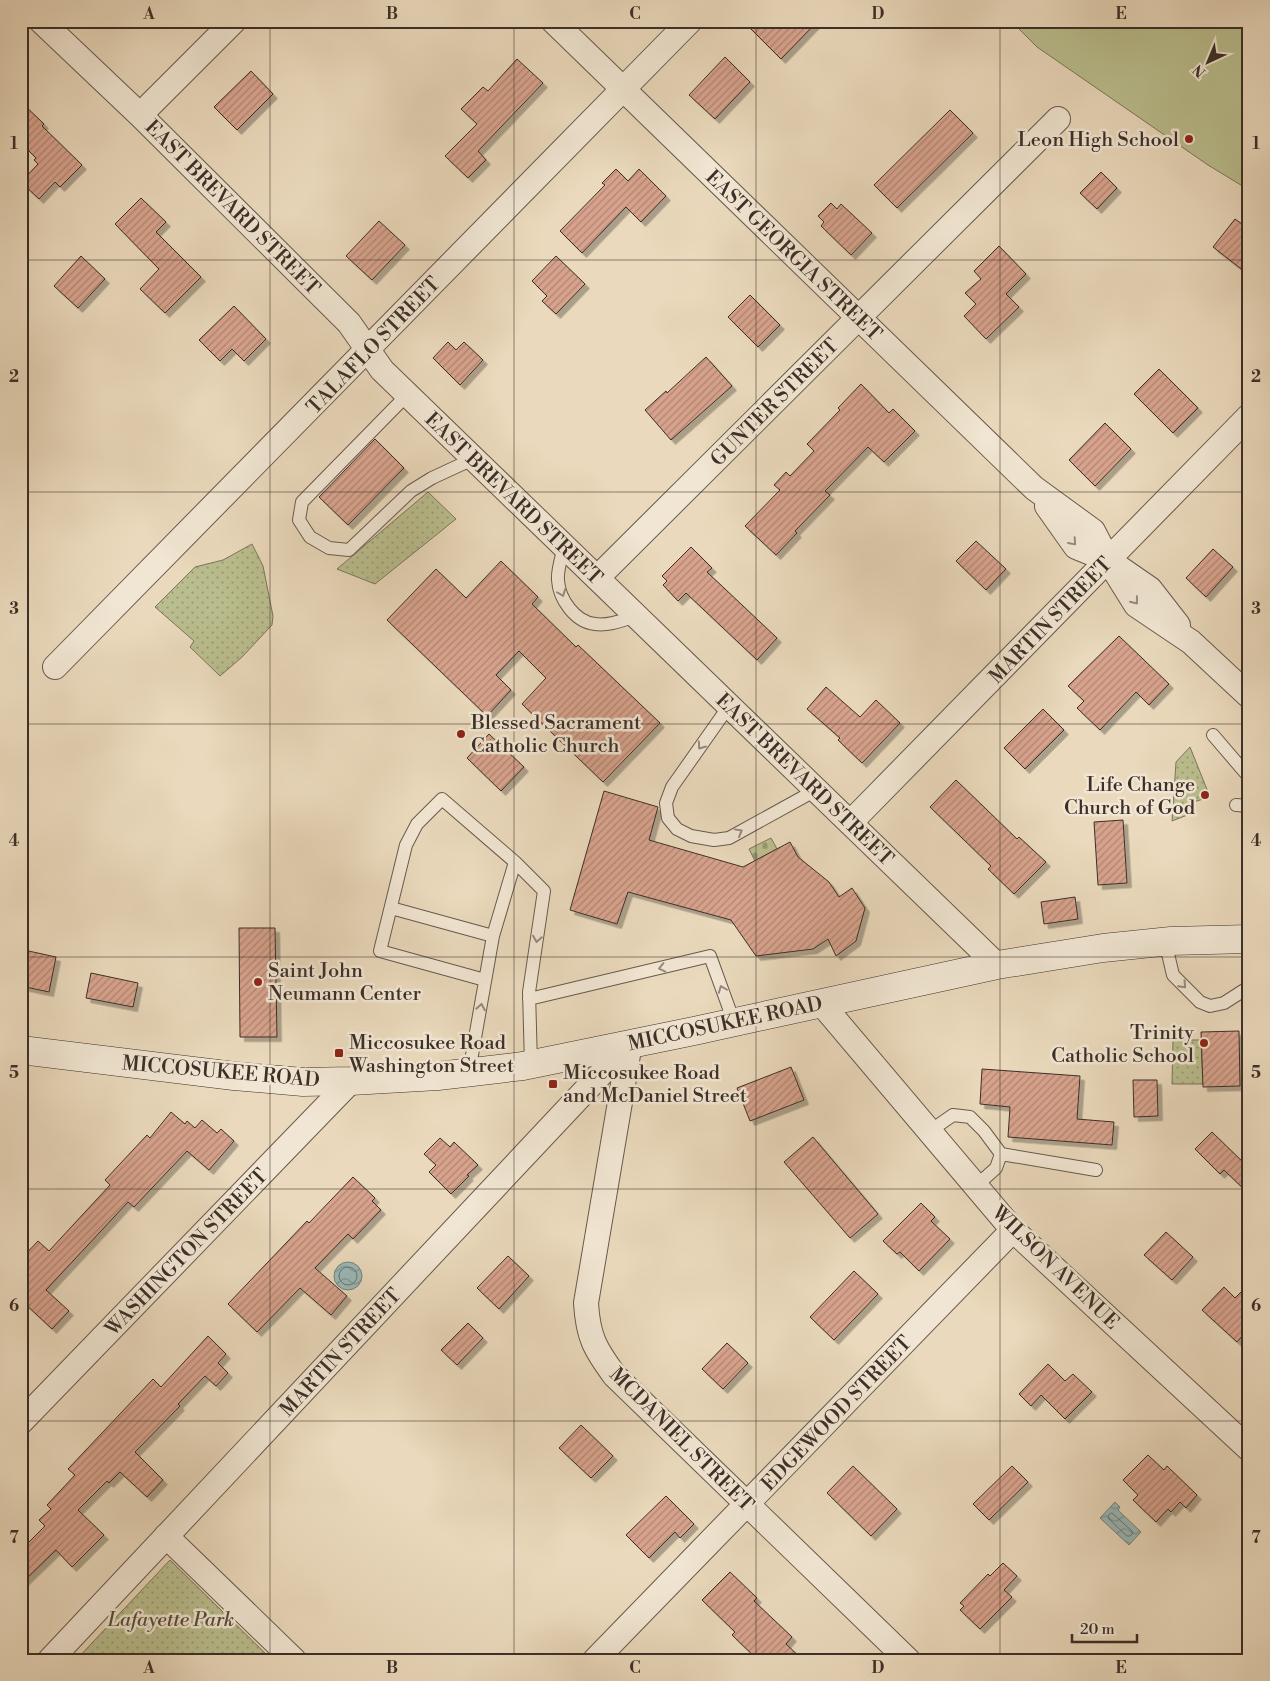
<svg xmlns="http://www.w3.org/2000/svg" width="1270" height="1681" font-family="'Libre Bodoni',serif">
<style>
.cemetery{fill:url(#cemetery-stones);stroke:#7b765b}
.park{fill:url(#park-dots);stroke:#7b765b}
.garden{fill:#babe8e;stroke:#7b765b}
.water{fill:url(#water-waves);stroke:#74827e}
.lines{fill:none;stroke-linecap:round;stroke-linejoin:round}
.shore{stroke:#6a7470;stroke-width:1}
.building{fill:url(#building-hatch);stroke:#3c2f28;filter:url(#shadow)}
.lane-casing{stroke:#685a4d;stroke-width:14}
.street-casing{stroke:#685a4d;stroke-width:26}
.secondary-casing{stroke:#3c2f28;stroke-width:29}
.lane{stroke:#f1e6d3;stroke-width:12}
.street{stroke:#f1e6d3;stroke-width:24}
.secondary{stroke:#f1e6d3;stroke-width:28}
.oneway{stroke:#968a7e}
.grid{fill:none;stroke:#3c2f28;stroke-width:1;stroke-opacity:0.55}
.poi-dot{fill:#8f2418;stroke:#f1e6d3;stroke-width:2}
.labels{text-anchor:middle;stroke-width:5;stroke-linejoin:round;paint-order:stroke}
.poi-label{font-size:20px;fill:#3c2f28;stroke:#f1e6d3;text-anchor:start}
.street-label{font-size:20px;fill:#3c2f28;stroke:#f1e6d3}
.park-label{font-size:20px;font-style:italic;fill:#554c3c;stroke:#f1e6d3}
.neatline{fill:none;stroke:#3c2f28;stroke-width:2}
.grid-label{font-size:16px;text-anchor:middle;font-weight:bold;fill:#3c2f28}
</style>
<defs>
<pattern id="cemetery-stones" width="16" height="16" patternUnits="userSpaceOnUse" patternTransform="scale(1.25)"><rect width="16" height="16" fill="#babe8e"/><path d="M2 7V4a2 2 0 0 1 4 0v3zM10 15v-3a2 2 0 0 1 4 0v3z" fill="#989b74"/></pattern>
<pattern id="park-dots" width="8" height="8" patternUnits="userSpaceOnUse" patternTransform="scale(1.25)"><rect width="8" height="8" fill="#babe8e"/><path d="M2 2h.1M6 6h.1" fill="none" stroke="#989b74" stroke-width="1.8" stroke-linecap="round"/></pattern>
<pattern id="water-waves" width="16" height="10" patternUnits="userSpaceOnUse" patternTransform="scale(1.25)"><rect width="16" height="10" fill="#99b9b7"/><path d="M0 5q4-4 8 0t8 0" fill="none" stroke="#7e9795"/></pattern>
<pattern id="building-hatch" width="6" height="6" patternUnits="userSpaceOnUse" patternTransform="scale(1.25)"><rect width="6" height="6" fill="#d8a38d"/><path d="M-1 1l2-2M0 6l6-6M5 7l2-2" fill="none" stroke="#b08573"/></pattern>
<filter id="shadow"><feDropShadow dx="4.5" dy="4.5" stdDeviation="0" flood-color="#0004"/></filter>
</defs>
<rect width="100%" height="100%" fill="#ead9bc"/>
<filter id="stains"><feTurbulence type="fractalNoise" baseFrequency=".004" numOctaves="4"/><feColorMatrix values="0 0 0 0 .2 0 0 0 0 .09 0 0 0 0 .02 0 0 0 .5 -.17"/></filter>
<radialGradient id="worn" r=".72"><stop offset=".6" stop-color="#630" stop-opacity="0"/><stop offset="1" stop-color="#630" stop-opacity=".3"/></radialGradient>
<path class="cemetery" d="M771,838L777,849L755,861L749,849Z"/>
<path class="park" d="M428,492L456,519L375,584L337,569Z
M252,544L263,566L273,616L272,625L242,657L220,676L190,647L194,641L155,607L195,567L223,560Z
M1190,747L1210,797L1190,803V814L1172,821L1176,762Z
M1173,1040H1201L1203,1084H1172Z
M170,1560L272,1660H76Z"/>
<path class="garden" d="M1011,21H1249V190L1208,165L1037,47Z"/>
<path class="water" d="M334 1276a14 14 0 1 1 28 0a14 14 0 1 1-28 0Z
M1115,1502L1120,1507L1118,1510L1141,1532L1129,1545L1100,1518Z"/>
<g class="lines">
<path class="shore" d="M339 1276a9 9 0 1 1 18 0a9 9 0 1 1-18 0Z
M1112,1513L1132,1531L1133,1533L1130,1536H1127L1109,1519L1108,1516Z"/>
</g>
<path class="building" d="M743,21H818L781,59Z
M725,57L750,82L715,119L689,95Z
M517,59L543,83L478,151L486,160L468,178L445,156L477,124L461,109L483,87L488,91Z
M251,71L273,94L237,130L214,107Z
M21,102L44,124L42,126L82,165L60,187L55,182L39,199L21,182L38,164L34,160L36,158L21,143Z
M950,110L973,133L897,208L874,185Z
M616,169L628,181L639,169L666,196L641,222L626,207L582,253L560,231L605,185L602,183Z
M1101,172L1117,188L1097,209L1080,193Z
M141,198L166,222L156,232L201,277L165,313L140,289L159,269L115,224Z
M831,203L837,209L841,204L872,233L851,255L821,226L824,222L818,216Z
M1235,219L1249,229V275L1213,247Z
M379,221L405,245L372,280L346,256Z
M999,246L1026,274L1006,294L1019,307L986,339L964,316L976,304L965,293L981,279L974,271Z
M81,256L105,279L78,308L54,286Z
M556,256L585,284L556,314L542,301L547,296L532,281Z
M750,295L780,325L758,347L728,317Z
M234,306L266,339L244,361L232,349L220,361L199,340Z
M448,342L456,350L464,342L483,360L460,385L433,358Z
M706,357L732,386L671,440L645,410L666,391L667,393Z
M1159,369L1198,408L1173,433L1134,394Z
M861,384L889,413L893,409L915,431L884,462L868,447L825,491L830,495L795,531L797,533L776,555L745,526L780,490L774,485L786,472L790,476L814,451L807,444L840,410L838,408Z
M1105,423L1131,449L1095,486L1069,460Z
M375,439L404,468L348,525L319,497Z
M976,541L1006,569L986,590L956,561Z
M691,547L712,568L707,572L777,638L757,660L686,593L678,601L663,585L667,581L662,576Z
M1213,549L1233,567L1206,597L1186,578Z
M501,561L538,597L532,604L576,647L578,645L660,723L603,782L522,704L546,678L519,651L496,675L511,690L487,716L387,620L436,569L466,598Z
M1119,636L1169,684L1149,705L1136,692L1100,730L1077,708L1084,701L1068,686Z
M826,687L860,717L876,700L900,723L862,763L838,740L840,738L807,709Z
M1043,709L1064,730L1025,769L1004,748Z
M489,734L524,767L501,791L467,758Z
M956,780L1017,839L1019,837L1046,862L1014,894L988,869L991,866L930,807Z
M604,791L658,807L649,840L743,867L790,842L798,857L829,882L839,897L852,888L865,908L856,941L836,956L828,939L813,949L756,956L731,920L628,892L617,924L570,910Z
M1123,820L1127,883L1098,885L1094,822Z
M1075,897L1078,919L1044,924L1041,902Z
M239,928H275L277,1037H240Z
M24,950L56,957L49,992L21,986V964Z
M91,973L138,983L133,1007L86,998Z
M1239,1031L1240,1086L1203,1087L1201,1032Z
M791,1067L804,1100L750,1121L737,1088Z
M982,1069L1080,1076L1077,1119L1114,1122L1112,1145L1008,1137L1010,1107L980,1104Z
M1133,1080H1157L1158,1116L1134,1117Z
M171,1112L185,1124L187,1121L195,1128L202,1120L217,1133L221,1129L234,1141L209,1170L187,1151L134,1207L128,1202L46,1290L69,1311L52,1329L21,1300V1259L38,1241L49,1251L110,1185L105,1180L147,1135L150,1138Z
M1212,1132L1249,1168V1194L1224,1170L1220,1174L1195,1149Z
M813,1137L878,1214L850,1238L784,1162Z
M440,1138L450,1147L454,1142L478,1165L467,1175L469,1176L451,1194L429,1172L436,1165L424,1154Z
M353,1177L375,1198L372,1201L381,1210L353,1239L348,1234L315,1268L347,1296L331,1315L300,1288L257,1332L228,1304L307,1221L309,1223Z
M921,1203L935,1217L931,1221L950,1239L919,1271L900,1252L897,1254L883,1241Z
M1166,1232L1193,1257L1172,1280L1144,1255Z
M508,1256L529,1276L499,1309L477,1288Z
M854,1271L878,1294L834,1340L810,1317Z
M1249,1284V1328L1237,1342L1202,1310L1224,1287L1235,1298Z
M468,1323L483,1338L457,1365L441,1350Z
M208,1336L226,1354L218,1363L228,1373L216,1386L205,1376L178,1404L180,1406L135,1452L163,1480L147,1497L120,1472L109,1483L107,1481L78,1510L104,1535L72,1567L56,1550L21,1584V1550L45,1526L39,1520L51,1509L47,1505L75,1475L68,1469L153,1379L161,1387Z
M727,1343L748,1363L723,1389L702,1369Z
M1048,1364L1065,1381L1073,1374L1092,1392L1065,1419L1041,1395L1031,1406L1019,1394Z
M581,1425L613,1456L591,1478L559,1448Z
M1148,1455L1164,1470L1167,1466L1197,1495L1186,1508L1180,1502L1171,1512L1168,1509L1156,1522L1133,1500L1138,1495L1123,1480Z
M853,1466L897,1509L871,1536L827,1493Z
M1012,1466L1028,1482L989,1520L973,1504Z
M666,1496L694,1524L680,1538L675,1532L649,1558L626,1535Z
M1003,1563L1017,1576L1004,1590L1012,1597L980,1629L960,1610L964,1606L960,1603L988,1574L990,1576Z
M730,1572L757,1598L754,1601L792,1637L786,1644L803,1660H758L732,1635L735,1632L702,1600Z"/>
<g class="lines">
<defs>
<path id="lane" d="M407,395L302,502L299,520L310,537L329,548L349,550L411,491L432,478L473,459
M564,546C562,557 557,570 558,580C559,599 575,622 595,624C609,626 623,620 636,616
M729,706L672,787L666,803L668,818L677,829L691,836L714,840L729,838L816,790
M1213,735L1249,777
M1236,805L1249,806
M391,908L493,936
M1165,941L1173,975L1200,1002L1210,1006L1224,1003L1249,987
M485,980L380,951L406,845L417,824L442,799L515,862L544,891L529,992L531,1064
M529,999L710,956L734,1022
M469,1072L493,936L515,862
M930,1131L953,1115L970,1117L984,1131L1001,1154L996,1168L976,1186
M1001,1154L1096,1170"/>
<path id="street" d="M41,21L140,115L349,323L382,370L997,965
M553,21L1034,488L1093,531L1108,560L1136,605L1191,642L1249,696
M140,115L234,21
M1047,506L1076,547L1108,560L1150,589L1178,625
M597,578L1058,119
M55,667L690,21
M850,823L1249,416
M821,1003L1013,1230L1249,1449
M630,1043L586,1303C588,1337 595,1349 615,1376L908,1660
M21,1422L351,1081
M166,1536L294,1660
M50,1660L630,1043
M595,1660L1013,1230"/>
<path id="secondary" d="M21,1050L234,1076L303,1082L351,1081L438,1076L523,1066L694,1031L997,965L1103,948L1171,941L1249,939"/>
</defs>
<use href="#lane" class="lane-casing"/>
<use href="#street" class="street-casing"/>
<use href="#secondary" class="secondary-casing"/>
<use href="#lane" class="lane"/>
<use href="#street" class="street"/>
<use href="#secondary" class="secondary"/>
</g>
<defs><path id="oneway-chevron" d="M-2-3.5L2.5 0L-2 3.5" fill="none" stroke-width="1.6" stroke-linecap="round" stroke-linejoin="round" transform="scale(1.25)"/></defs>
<g class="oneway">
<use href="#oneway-chevron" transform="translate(1073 542) rotate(49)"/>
<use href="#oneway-chevron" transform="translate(562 593) rotate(69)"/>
<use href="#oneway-chevron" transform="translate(1135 601) rotate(52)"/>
<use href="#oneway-chevron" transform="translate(701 746) rotate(125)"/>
<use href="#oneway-chevron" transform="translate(739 832) rotate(-29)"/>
<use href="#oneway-chevron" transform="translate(537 939) rotate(99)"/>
<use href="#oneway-chevron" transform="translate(662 968) rotate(167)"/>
<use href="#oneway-chevron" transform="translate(1183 985) rotate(47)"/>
<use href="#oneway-chevron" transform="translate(722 989) rotate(-111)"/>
<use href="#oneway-chevron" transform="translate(481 1007) rotate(-80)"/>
</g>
<path class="grid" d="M270,21V1660M514,21V1660M756,21V1660M1000,21V1660M21,260H1249M21,492H1249M21,724H1249M21,957H1249M21,1189H1249M21,1421H1249"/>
<g class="poi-dot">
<circle cx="1189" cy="139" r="5"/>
<circle cx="461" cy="734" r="5"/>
<circle cx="1205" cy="795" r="5"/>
<circle cx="258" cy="982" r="5"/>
<circle cx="1204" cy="1043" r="5"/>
<rect x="334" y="1048" width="10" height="10" rx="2.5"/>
<rect x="548" y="1079" width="10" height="10" rx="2.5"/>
</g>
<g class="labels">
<g class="poi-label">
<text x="1179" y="146" text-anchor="end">Leon High School</text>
<text x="471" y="729">Blessed Sacrament<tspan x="471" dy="23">Catholic Church</tspan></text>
<text x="1195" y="791" text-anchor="end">Life Change<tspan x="1195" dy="23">Church of God</tspan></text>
<text x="268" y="977">Saint John<tspan x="268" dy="23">Neumann Center</tspan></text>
<text x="1194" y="1039" text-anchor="end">Trinity<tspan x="1194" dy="23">Catholic School</tspan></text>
<text x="349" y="1049">Miccosukee Road<tspan x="349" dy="23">Washington Street</tspan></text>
<text x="563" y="1079">Miccosukee Road<tspan x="563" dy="23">and McDaniel Street</tspan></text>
</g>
<g class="street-label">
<text transform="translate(233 207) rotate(45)" y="7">EAST BREVARD STREET</text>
<text transform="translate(794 255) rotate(44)" y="7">EAST GEORGIA STREET</text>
<text transform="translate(373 345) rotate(-46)" y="7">TALAFLO STREET</text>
<text transform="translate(774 402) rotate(-45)" y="7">GUNTER STREET</text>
<text transform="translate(514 498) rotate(44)" y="7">EAST BREVARD STREET</text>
<text transform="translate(1050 620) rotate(-46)" y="7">MARTIN STREET</text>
<text transform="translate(805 779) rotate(44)" y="7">EAST BREVARD STREET</text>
<text transform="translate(725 1023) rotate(-12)" y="7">MICCOSUKEE ROAD</text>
<text transform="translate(221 1071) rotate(5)" y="7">MICCOSUKEE ROAD</text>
<text transform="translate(186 1252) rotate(-46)" y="7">WASHINGTON STREET</text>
<text transform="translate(1056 1267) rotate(44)" y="7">WILSON AVENUE</text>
<text transform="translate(340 1352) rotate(-47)" y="7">MARTIN STREET</text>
<text transform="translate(836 1413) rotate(-46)" y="7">EDGEWOOD STREET</text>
<text transform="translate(682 1439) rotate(45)" y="7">MCDANIEL STREET</text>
</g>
<g class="park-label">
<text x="171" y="1626">Lafayette Park</text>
</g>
</g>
<rect width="1270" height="1681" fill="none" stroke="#ead9bc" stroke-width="55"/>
<g transform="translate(1208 62) rotate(224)" stroke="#f1e6d3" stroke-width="4" paint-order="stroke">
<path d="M0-4L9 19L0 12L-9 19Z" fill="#3c2f28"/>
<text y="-8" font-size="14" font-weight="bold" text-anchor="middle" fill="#3c2f28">N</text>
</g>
<path d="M1072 1634v8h65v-8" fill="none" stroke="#3c2f28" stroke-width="2.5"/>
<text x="1080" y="1634" font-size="15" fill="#3c2f28" stroke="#f1e6d3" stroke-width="4" paint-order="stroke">20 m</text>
<rect x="28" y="28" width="1214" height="1626" class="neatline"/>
<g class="grid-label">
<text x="149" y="19">A</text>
<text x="392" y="19">B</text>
<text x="635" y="19">C</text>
<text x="878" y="19">D</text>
<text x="1121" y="19">E</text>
<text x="14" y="149">1</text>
<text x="1256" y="149">1</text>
<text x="14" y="382">2</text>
<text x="1256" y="382">2</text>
<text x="14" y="614">3</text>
<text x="1256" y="614">3</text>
<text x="14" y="846">4</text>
<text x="1256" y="846">4</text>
<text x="14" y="1078">5</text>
<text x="1256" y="1078">5</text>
<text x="14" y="1311">6</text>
<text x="1256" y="1311">6</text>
<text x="14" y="1543">7</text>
<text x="1256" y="1543">7</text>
<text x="149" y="1673">A</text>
<text x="392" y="1673">B</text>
<text x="635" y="1673">C</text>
<text x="878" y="1673">D</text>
<text x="1121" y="1673">E</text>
</g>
<rect width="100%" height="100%" filter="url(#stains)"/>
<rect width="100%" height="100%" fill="url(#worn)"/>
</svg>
